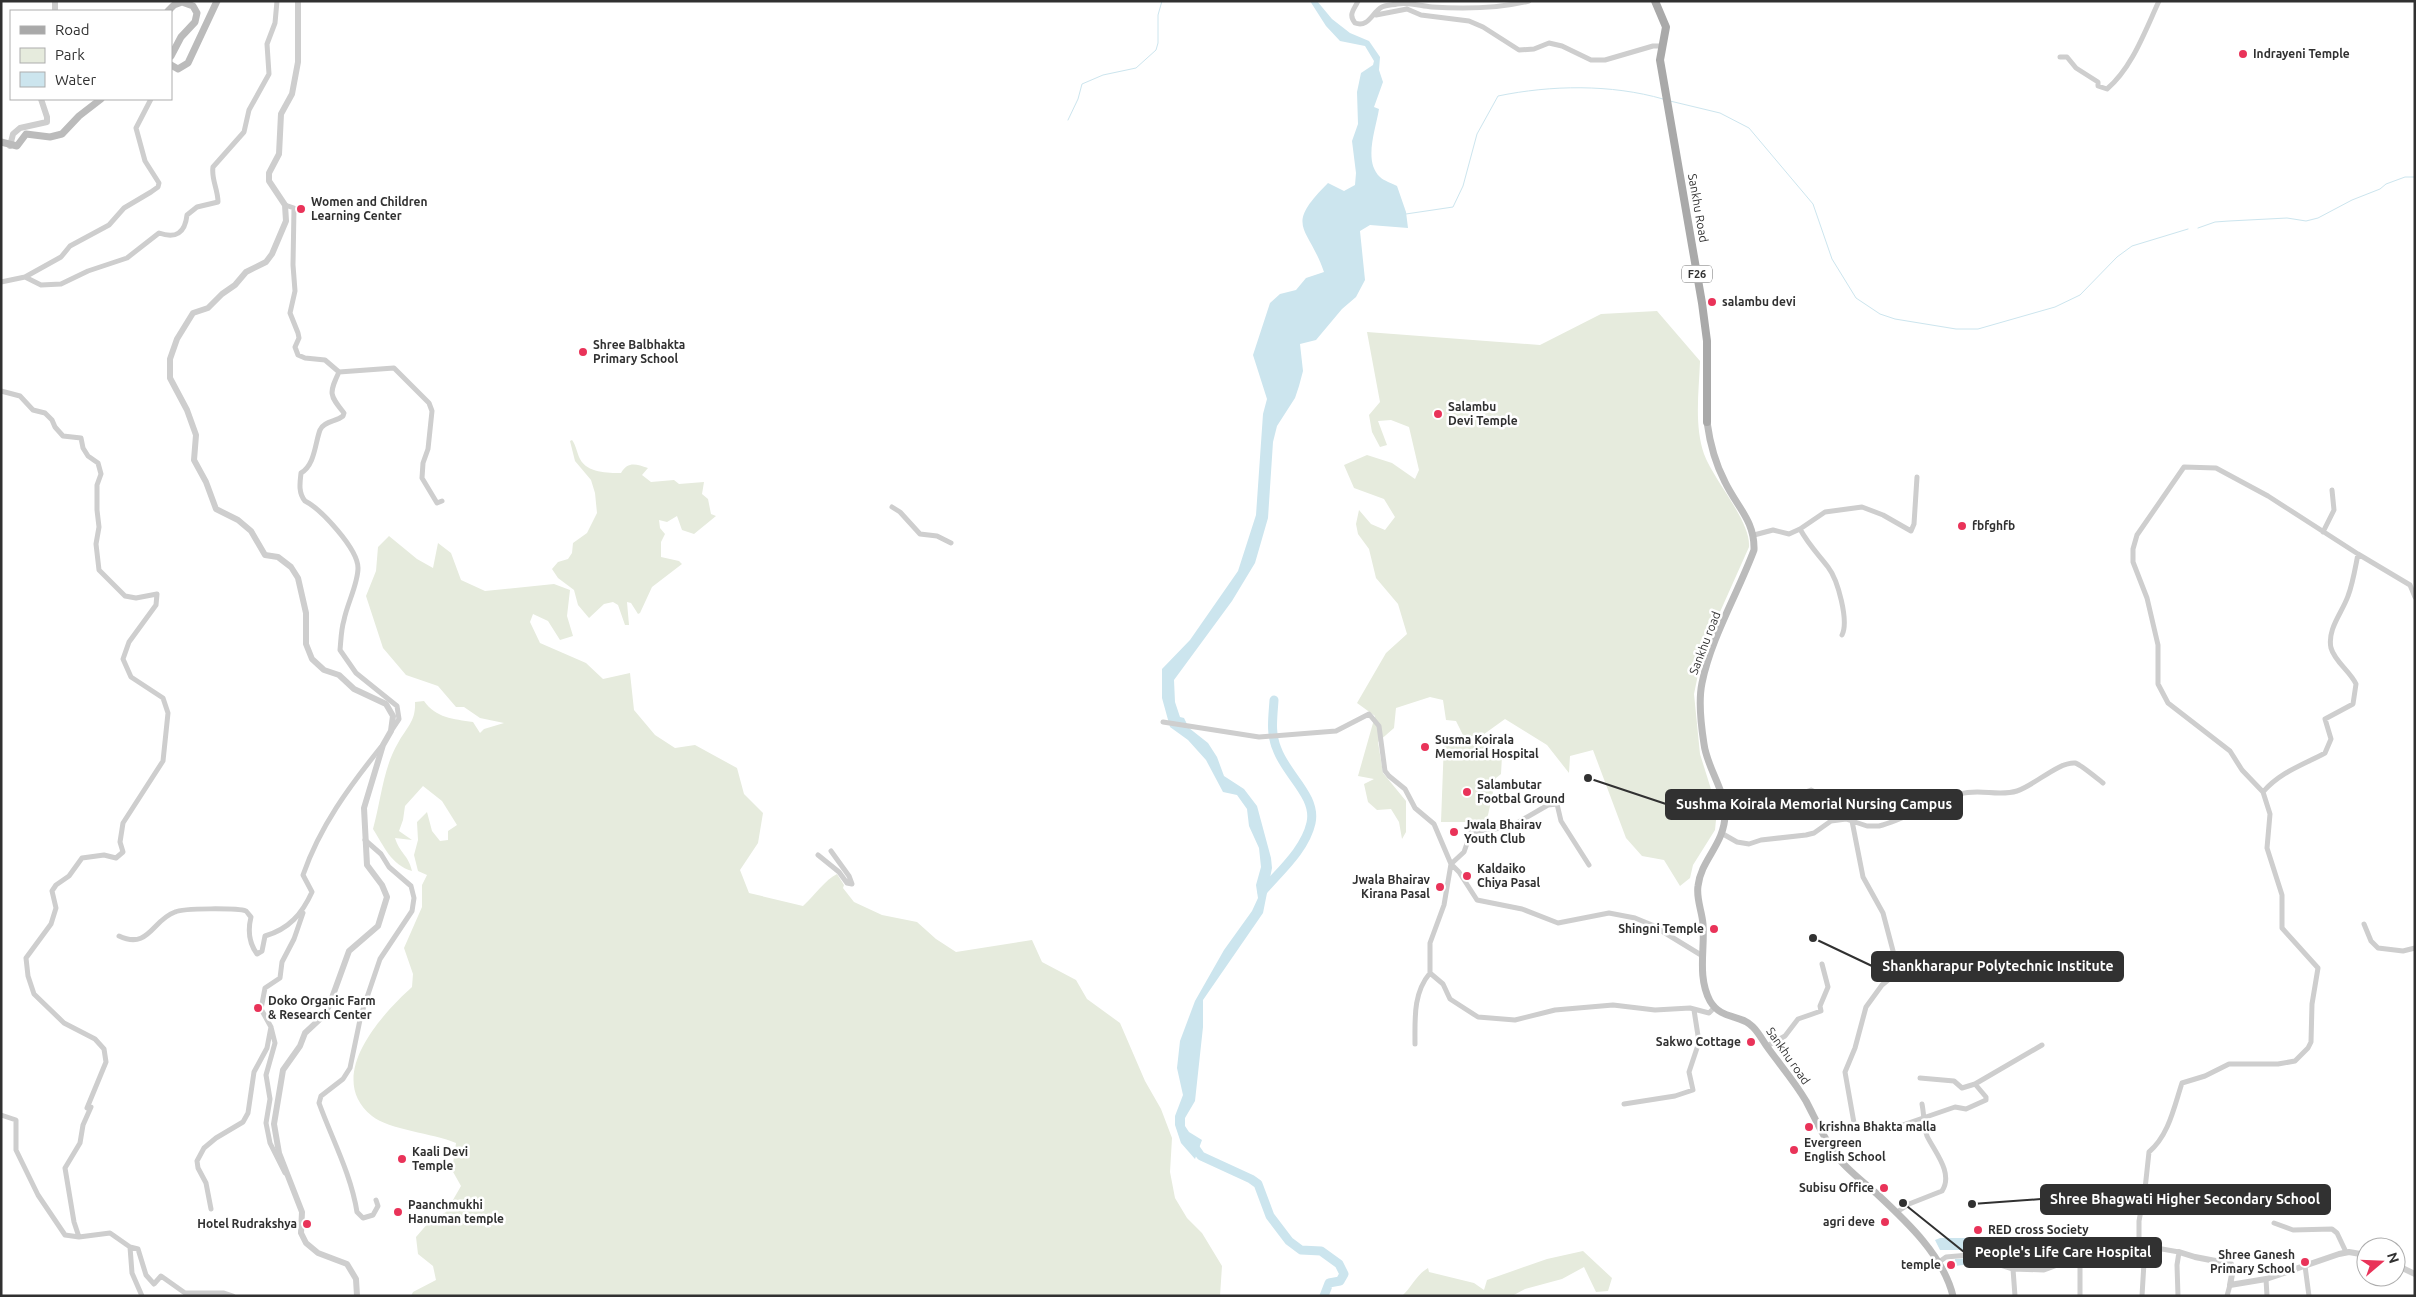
<svg xmlns="http://www.w3.org/2000/svg" width="2416" height="1297" font-family="Ubuntu,sans-serif">
<style>
.green{fill:#e6ebdd}
.water{fill:#cce5ee}
.lines{fill:none;stroke-linecap:round;stroke-linejoin:round}
.stream{stroke:#cce5ee;stroke-width:1}
.river{stroke:#cce5ee;stroke-width:9}
.minor{stroke:#cecece;stroke-width:5}
.tertiary{stroke:#cecece;stroke-width:6}
.secondary{stroke:#bbb;stroke-width:7}
.primary{stroke:#a9a9a9;stroke-width:8}
.poi-dot{fill:#e93359;stroke:#fff;stroke-width:2}
.labels{text-anchor:middle;stroke-width:5;stroke-linejoin:round;paint-order:stroke}
.shield{fill:#fff;stroke:#6f6f6f;stroke-width:1}
.shield-label{font-size:11px;font-weight:bold;fill:#313131}
.poi-label{font-size:12px;font-weight:bold;fill:#313131;stroke:#fff;text-anchor:start}
.street-label{font-size:12px;fill:#313131;stroke:#fff}
.leader{fill:none;stroke:#313131;stroke-width:2}
.callout-dot{fill:#313131;stroke:#fff;stroke-width:2}
.callout{fill:#313131;stroke:#313131;stroke-width:2}
.callout-label{font-size:14px;text-anchor:middle;font-weight:bold;fill:#fff}
</style>
<rect width="100%" height="100%" fill="#fff"/>
<path class="green" d="M1657,311L1700,361C1699,391 1694,425 1704,454C1714,481 1751,521 1749,547L1703,650L1694,694L1700,754L1715,802L1716,820L1715,830L1693,865L1690,878L1680,886L1664,860L1642,856L1626,838L1593,750L1570,756L1569,773L1547,745L1505,719L1480,737L1463,735L1456,721L1446,720L1443,700L1430,697L1396,708L1394,728L1378,742L1383,773L1406,801V832L1402,839L1399,822L1391,809L1377,810L1368,802L1364,784L1374,779L1358,776L1375,716L1357,703L1386,653L1407,634L1398,604L1376,578L1369,549L1358,534L1356,524L1359,510L1371,524L1385,530L1395,517L1384,499L1354,488L1344,465L1367,455L1392,463L1415,479L1419,470L1409,427L1391,420L1378,421L1387,445L1380,447L1372,432L1369,415L1380,402L1367,332L1540,345L1601,314Z
M572,440C576,445 577,453 580,459C587,473 608,473 621,473C628,461 636,464 648,468L642,475L651,482L674,480L679,484L704,482L702,494L708,499L711,514L716,516L694,534L682,530L677,516L667,522L659,520L660,528L665,534L661,542V557L679,561L682,564L652,587L640,613L638,614L631,603L627,602L629,625H625L618,605L613,602L604,604L589,618L578,605L574,590L558,578L552,569L558,562L568,559L572,553L573,543L587,533L597,513L595,493L591,480L575,461L570,441Z
M389,536L417,559L433,568L438,543L451,553L461,580L485,591L554,584L570,590L567,616L573,636L560,640L548,621L533,614L530,622L540,643L586,663L603,679L630,673L634,710L655,735L675,748L695,745L737,768L744,794L763,813L758,843L740,870L749,893L803,906C813,897 826,879 837,874L844,885L843,888L854,902L882,915L917,922L936,939L956,952L1032,940L1042,962L1076,980L1087,999L1120,1023L1145,1081L1161,1109L1172,1138L1170,1172L1175,1198L1187,1218L1202,1233L1222,1266L1220,1296H411L413,1292L436,1280L433,1266L418,1254L416,1237L429,1222L446,1212L461,1186L452,1170L456,1143C433,1133 389,1130 372,1116C324,1077 381,1015 412,987L413,974L404,948L422,907V885L427,875L418,871L414,855L418,840L417,822L427,812L432,831L440,841L448,840V831L457,825L442,801L423,786L405,806L403,820L399,831L412,840L395,838C400,854 408,854 412,871C391,865 384,846 373,829C381,801 383,768 398,743C407,727 416,721 415,702L424,701C436,718 453,719 473,722L480,733L484,729L504,723L480,718L464,707H456L438,686L406,675L383,648L366,596L376,571L378,547Z
M1459,737L1491,747L1502,756L1501,774L1496,778L1488,815L1484,822H1441L1444,742Z
M1583,1251L1612,1278L1608,1291L1596,1292L1584,1267L1562,1279L1525,1289L1512,1296H1402C1412,1287 1416,1275 1428,1268L1429,1272L1474,1283L1484,1290L1487,1280L1547,1259Z"/>
<path class="water" d="M1310,1H1317L1332,19L1350,33L1369,41L1380,57L1379,70L1383,82L1374,107L1379,109C1376,129 1363,161 1380,177C1384,181 1392,183 1397,186L1406,212L1408,228L1370,225L1360,231L1365,280L1356,297L1342,309L1316,340L1300,344L1303,371L1299,386L1295,398L1277,426L1273,442L1268,518L1255,563L1232,601L1174,680L1175,702L1180,717L1184,718L1189,728L1208,743L1217,757L1224,776L1244,789L1257,806L1271,858L1272,868L1263,913L1203,1000V1027L1195,1101L1185,1118V1126L1189,1132L1202,1140L1195,1159L1181,1143L1175,1125V1116L1183,1095L1177,1068L1180,1041L1195,1001L1224,950L1252,911L1258,898L1256,885L1261,867L1259,848L1249,826L1247,809L1237,795L1223,792L1206,760L1188,740L1170,727L1162,698V669L1190,640L1238,571L1256,515L1263,414L1267,399L1253,355L1270,303L1280,294L1296,290L1306,278L1324,272C1308,225 1283,228 1328,183L1344,191L1355,185L1356,173L1352,141L1358,124L1357,92L1361,73L1373,65L1374,61L1365,46L1340,41L1326,26Z
M1940,1238H1967V1250H1940L1935,1240Z
M1971,1258V1264L1955,1266V1259Z"/>
<g class="lines">
<path class="stream" d="M1670,101L1720,113L1749,128L1813,204L1832,259L1856,298L1880,314L1895,319L1956,329H1978L2055,307L2080,295L2117,257L2132,246L2188,229
M1068,120L1078,99L1082,84L1103,75L1136,68L1156,50L1158,43V15L1162,1
M1406,214L1453,207L1463,186L1477,134L1498,96C1551,85 1611,84 1663,99
M2198,228L2215,222L2229,221L2287,218L2306,221L2318,218L2352,200L2380,189L2386,184L2405,177H2415"/>
<path class="river" d="M1262,892C1279,872 1305,850 1311,823C1317,796 1286,775 1277,749C1270,733 1273,717 1274,700
M1191,1142L1201,1156L1251,1179L1258,1184L1270,1216L1289,1241L1301,1250L1321,1251L1339,1264L1344,1274L1340,1281L1329,1283L1324,1296"/>
<path class="minor" d="M1358,1C1354,10 1348,14 1355,23C1369,28 1372,12 1382,7C1386,5 1393,5 1397,4C1410,2 1420,6 1432,7C1464,9 1497,9 1529,1
M1376,15L1407,9L1421,15L1469,21L1483,27L1519,50L1534,49L1549,43L1562,46L1591,60H1605L1653,46H1661
M2060,57H2067L2076,68L2098,82V86L2107,89C2132,68 2145,31 2159,1
M285,205L294,208L293,265L295,291L290,313L298,333L299,338L295,347L298,355L305,358L325,360L339,372L394,368L429,403L432,411L428,449L423,463L422,478L437,503L442,501
M25,277L61,257L70,246L109,225L124,208L151,192L158,187L159,183L145,161L136,128L151,99
M1,282L25,277L41,285L61,284L88,271L127,258L159,233C176,239 185,233 187,215L197,207L218,202C218,189 211,179 213,167L244,132L249,110L269,74L267,44L275,23L277,1
M339,372C329,393 329,395 344,413L343,416C336,422 324,421 320,430C315,443 315,465 301,473C300,482 298,493 305,501C321,509 358,549 358,568C358,584 347,604 344,620C341,630 341,640 340,650L356,673L397,706L399,719L391,731
M1,391L20,396L33,410L45,413L52,420L55,427L63,436L81,438L83,448L88,456L98,463L101,474L97,485V510L99,527L96,544L99,570L125,596L136,598L157,594L156,605L129,642L123,659L131,677L163,698L168,713L163,761L123,823L120,842L123,852L116,858L104,855L82,858L69,876L56,885L52,891L56,908L51,924L26,958L28,976L34,994L64,1023L95,1039L104,1049L106,1062L87,1108
M892,507L900,512L920,534L937,536L951,543
M1800,529C1808,544 1818,554 1828,567C1838,580 1849,621 1842,635
M2323,532L2334,510L2332,490
M1754,535L1773,530L1789,534L1800,529L1825,512L1862,507L1883,515L1911,531L1914,524L1917,477
M1163,722L1259,737L1336,731L1369,714L1379,726L1385,771L1389,776L1405,789L1415,808L1434,824L1451,864L1459,872L1477,900L1522,909L1558,923L1609,913L1635,918L1652,925L1701,955
M2263,792C2280,772 2303,765 2325,753L2331,739L2325,719L2353,704L2356,684C2350,671 2335,662 2331,648C2327,629 2342,613 2348,596C2353,583 2355,569 2358,554
M1786,799L1811,790C1831,799 1826,802 1831,821
M1852,821L1863,877L1883,913L1897,966L1893,976L1882,985L1866,1007L1855,1048L1845,1072L1854,1123
M1723,834L1737,842L1749,844L1761,840L1806,835L1814,833L1831,821L1846,819L1867,826H1879C1907,819 1932,801 1960,794C1980,788 1998,797 2017,791C2035,785 2058,762 2075,763C2080,764 2098,779 2103,783
M365,840L381,854L389,867L411,886L414,898L412,911L380,959L361,1015L350,1068L343,1079L321,1096L319,1103C332,1139 351,1174 357,1212L363,1218L373,1215L378,1206L376,1200
M818,855L839,872L847,883L852,884L849,876L831,851
M1589,865L1561,821L1557,804L1548,805L1510,827L1471,832L1464,852L1451,864L1444,905L1430,943V973L1443,984L1450,999L1478,1017L1515,1020L1555,1010L1613,1005L1655,1010L1690,1008L1709,1013L1715,1007
M2364,924L2371,941L2378,948L2403,951L2415,948
M119,936C149,950 152,920 175,912C183,908 238,908 246,911C248,913 249,915 251,917C248,929 249,943 257,954L262,951L265,936C289,929 302,914 312,892L303,875C320,826 349,787 381,747
M271,1027L261,1009L265,988L280,978L282,962L294,939L303,913
M1415,1044C1415,1019 1413,993 1430,973
M1767,1046L1785,1036L1798,1019L1821,1011L1820,1006L1828,987L1822,964
M1975,1084L2042,1045
M1624,1104L1675,1096L1693,1090L1689,1072L1699,1042L1694,1010
M1,1115L16,1120V1150L38,1195L65,1235L79,1237L110,1233L130,1247L138,1249L146,1275L154,1284L161,1276L185,1293H224L233,1296
M1894,1128L1955,1107L1966,1109L1986,1100V1097L1975,1084L1962,1088L1954,1081L1920,1078
M2093,1196L2145,1189
M211,1209L206,1183L198,1168L197,1161L204,1148L216,1138L243,1122L248,1113L254,1072L267,1048L271,1027L275,1043L266,1075L270,1099L266,1123L270,1143L285,1173
M1897,1212L1909,1204L1942,1191C1954,1173 1934,1151 1927,1136C1924,1127 1924,1114 1922,1104
M2274,1223L2293,1230L2332,1229L2337,1233L2346,1252
M79,1237L74,1222L65,1168L80,1143L83,1125L91,1107
M2139,1246V1221L2145,1189L2149,1152C2169,1135 2174,1107 2182,1083L2205,1076L2229,1064H2278L2295,1061L2308,1048L2311,1042L2312,1004L2318,968L2282,928V895L2267,848L2270,814L2263,792L2242,770L2230,751L2168,703L2158,684V645L2147,598L2133,562V549L2137,535L2184,467L2216,468L2268,496L2358,554L2410,585L2415,597
M130,1247L132,1273L142,1296
M1939,1262L1946,1257L1969,1255L2013,1269L2044,1270L2107,1246H2145L2179,1252L2177,1265L2178,1296
M2305,1266L2309,1296
M2013,1269L2015,1296
M2266,1279L2267,1296
M2080,1296V1256
M2142,1296L2145,1246
M2227,1296L2230,1285"/>
<path class="tertiary" d="M298,1V62L292,94L281,114L279,154L269,173V181L285,205L286,221L272,254L266,262L246,272L235,285L222,294L208,308L193,313L177,339L170,359V378L187,410L196,435L194,460L206,482L216,509L238,520L251,531L265,555L278,557L291,567L298,578L306,613V644L312,659L324,670L339,675L354,689L386,704L393,716L391,731L383,745L364,808L367,865L382,885L387,897L378,926L349,951L329,1006L320,1019L305,1033L300,1046L283,1070L274,1124L279,1153L302,1212L301,1233L306,1243L318,1253L347,1264L356,1279L357,1296
M55,11V1
M10,146L13,134L20,128L47,122V117L41,99
M2179,1252L2195,1257L2231,1264L2233,1269L2230,1285L2266,1279L2339,1254L2349,1252L2366,1255
M2396,1265L2415,1274"/>
<path class="secondary" d="M168,11L174,5L182,2L193,6L197,13L195,22L181,37L171,56
M171,65L178,69L188,63L217,1
M1,142L17,146L26,134L50,137L62,134L79,116L101,99
M1707,422C1710,444 1715,463 1725,482C1737,507 1755,521 1754,550C1738,593 1711,638 1702,683C1698,702 1701,725 1704,744C1707,768 1725,789 1725,814C1725,844 1701,859 1698,886C1696,899 1702,911 1703,924C1705,950 1697,976 1710,1001C1722,1021 1740,1013 1753,1027C1759,1033 1763,1041 1768,1048C1781,1066 1795,1082 1806,1101C1816,1120 1825,1141 1838,1158C1849,1171 1863,1182 1876,1193C1906,1221 1943,1255 1953,1296"/>
<path class="primary" d="M1655,1L1666,27L1660,60L1702,303L1707,341V422"/>
</g>
<g class="poi-dot">
<circle cx="2243" cy="54" r="5"/>
<circle cx="301" cy="209" r="5"/>
<circle cx="1712" cy="302" r="5"/>
<circle cx="583" cy="352" r="5"/>
<circle cx="1438" cy="414" r="5"/>
<circle cx="1962" cy="526" r="5"/>
<circle cx="1425" cy="747" r="5"/>
<circle cx="1467" cy="792" r="5"/>
<circle cx="1454" cy="832" r="5"/>
<circle cx="1467" cy="876" r="5"/>
<circle cx="1440" cy="887" r="5"/>
<circle cx="1714" cy="929" r="5"/>
<circle cx="258" cy="1008" r="5"/>
<circle cx="1751" cy="1042" r="5"/>
<circle cx="1809" cy="1127" r="5"/>
<circle cx="1794" cy="1150" r="5"/>
<circle cx="402" cy="1159" r="5"/>
<circle cx="1884" cy="1188" r="5"/>
<circle cx="398" cy="1212" r="5"/>
<circle cx="1885" cy="1222" r="5"/>
<circle cx="307" cy="1224" r="5"/>
<circle cx="1978" cy="1230" r="5"/>
<circle cx="2305" cy="1262" r="5"/>
<circle cx="1951" cy="1265" r="5"/>
</g>
<g class="labels">
<rect class="shield" x="1682" y="265.5" width="30" height="17" rx="4"/>
<g class="shield-label">
<text x="1697" y="278">F26</text>
</g>
<g class="poi-label">
<text x="2253" y="58">Indrayeni Temple</text>
<text x="311" y="206">Women and Children<tspan x="311" dy="14">Learning Center</tspan></text>
<text x="1722" y="306">salambu devi</text>
<text x="593" y="349">Shree Balbhakta<tspan x="593" dy="14">Primary School</tspan></text>
<text x="1448" y="411">Salambu<tspan x="1448" dy="14">Devi Temple</tspan></text>
<text x="1972" y="530">fbfghfb</text>
<text x="1435" y="744">Susma Koirala<tspan x="1435" dy="14">Memorial Hospital</tspan></text>
<text x="1477" y="789">Salambutar<tspan x="1477" dy="14">Footbal Ground</tspan></text>
<text x="1464" y="829">Jwala Bhairav<tspan x="1464" dy="14">Youth Club</tspan></text>
<text x="1477" y="873">Kaldaiko<tspan x="1477" dy="14">Chiya Pasal</tspan></text>
<text x="1430" y="884" text-anchor="end">Jwala Bhairav<tspan x="1430" dy="14">Kirana Pasal</tspan></text>
<text x="1704" y="933" text-anchor="end">Shingni Temple</text>
<text x="268" y="1005">Doko Organic Farm<tspan x="268" dy="14">&amp; Research Center</tspan></text>
<text x="1741" y="1046" text-anchor="end">Sakwo Cottage</text>
<text x="1819" y="1131">krishna Bhakta malla</text>
<text x="1804" y="1147">Evergreen<tspan x="1804" dy="14">English School</tspan></text>
<text x="412" y="1156">Kaali Devi<tspan x="412" dy="14">Temple</tspan></text>
<text x="1874" y="1192" text-anchor="end">Subisu Office</text>
<text x="408" y="1209">Paanchmukhi<tspan x="408" dy="14">Hanuman temple</tspan></text>
<text x="1875" y="1226" text-anchor="end">agri deve</text>
<text x="297" y="1228" text-anchor="end">Hotel Rudrakshya</text>
<text x="1988" y="1234">RED cross Society</text>
<text x="2295" y="1259" text-anchor="end">Shree Ganesh<tspan x="2295" dy="14">Primary School</tspan></text>
<text x="1941" y="1269" text-anchor="end">temple</text>
</g>
<g class="street-label">
<text transform="translate(1698 208) rotate(80)" y="4">Sankhu Road</text>
<text transform="translate(1705 643) rotate(-69)" y="4">Sankhu road</text>
<text transform="translate(1788 1056) rotate(55)" y="4">Sankhu road</text>
</g>
</g>
<path class="leader" d="M1588 778L1666 804M1813 938L1872 966M1972 1204L2041 1199M1903 1203L1964 1252"/>
<g class="callout-dot">
<circle cx="1588" cy="778" r="5"/>
<circle cx="1813" cy="938" r="5"/>
<circle cx="1972" cy="1204" r="5"/>
<circle cx="1903" cy="1203" r="5"/>
</g>
<g class="callout">
<rect x="1666" y="790" width="296" height="29" rx="5"/>
<rect x="1872" y="952" width="251" height="29" rx="5"/>
<rect x="2041" y="1185" width="289" height="29" rx="5"/>
<rect x="1964" y="1238" width="197" height="29" rx="5"/>
</g>
<g class="callout-label">
<text x="1814" y="809">Sushma Koirala Memorial Nursing Campus</text>
<text x="1998" y="971">Shankharapur Polytechnic Institute</text>
<text x="2185" y="1204">Shree Bhagwati Higher Secondary School</text>
<text x="2063" y="1257">People's Life Care Hospital</text>
</g>
<rect width="2416" height="1297" fill="none" stroke="#313131" stroke-width="5"/>
<rect x="10" y="10" width="162" height="90" fill="#ffffff" stroke="#adadad"/>
<rect x="20" y="26" width="25" height="8" fill="#a9a9a9" stroke="#adadad"/>
<text x="55" y="35" font-size="15" fill="#313131">Road</text>
<rect x="20" y="48" width="25" height="15" fill="#e6ebdd" stroke="#adadad"/>
<text x="55" y="60" font-size="15" fill="#313131">Park</text>
<rect x="20" y="72" width="25" height="15" fill="#cce5ee" stroke="#adadad"/>
<text x="55" y="85" font-size="15" fill="#313131">Water</text>
<g transform="translate(2381 1262) rotate(71)"><circle r="24" fill="#ffffff" stroke="#adadad"/>
<path d="M0-4L9 19L0 12L-9 19Z" fill="#e93359"/>
<text y="-8" font-size="14" font-weight="bold" text-anchor="middle" fill="#313131">N</text>
</g>
</svg>
